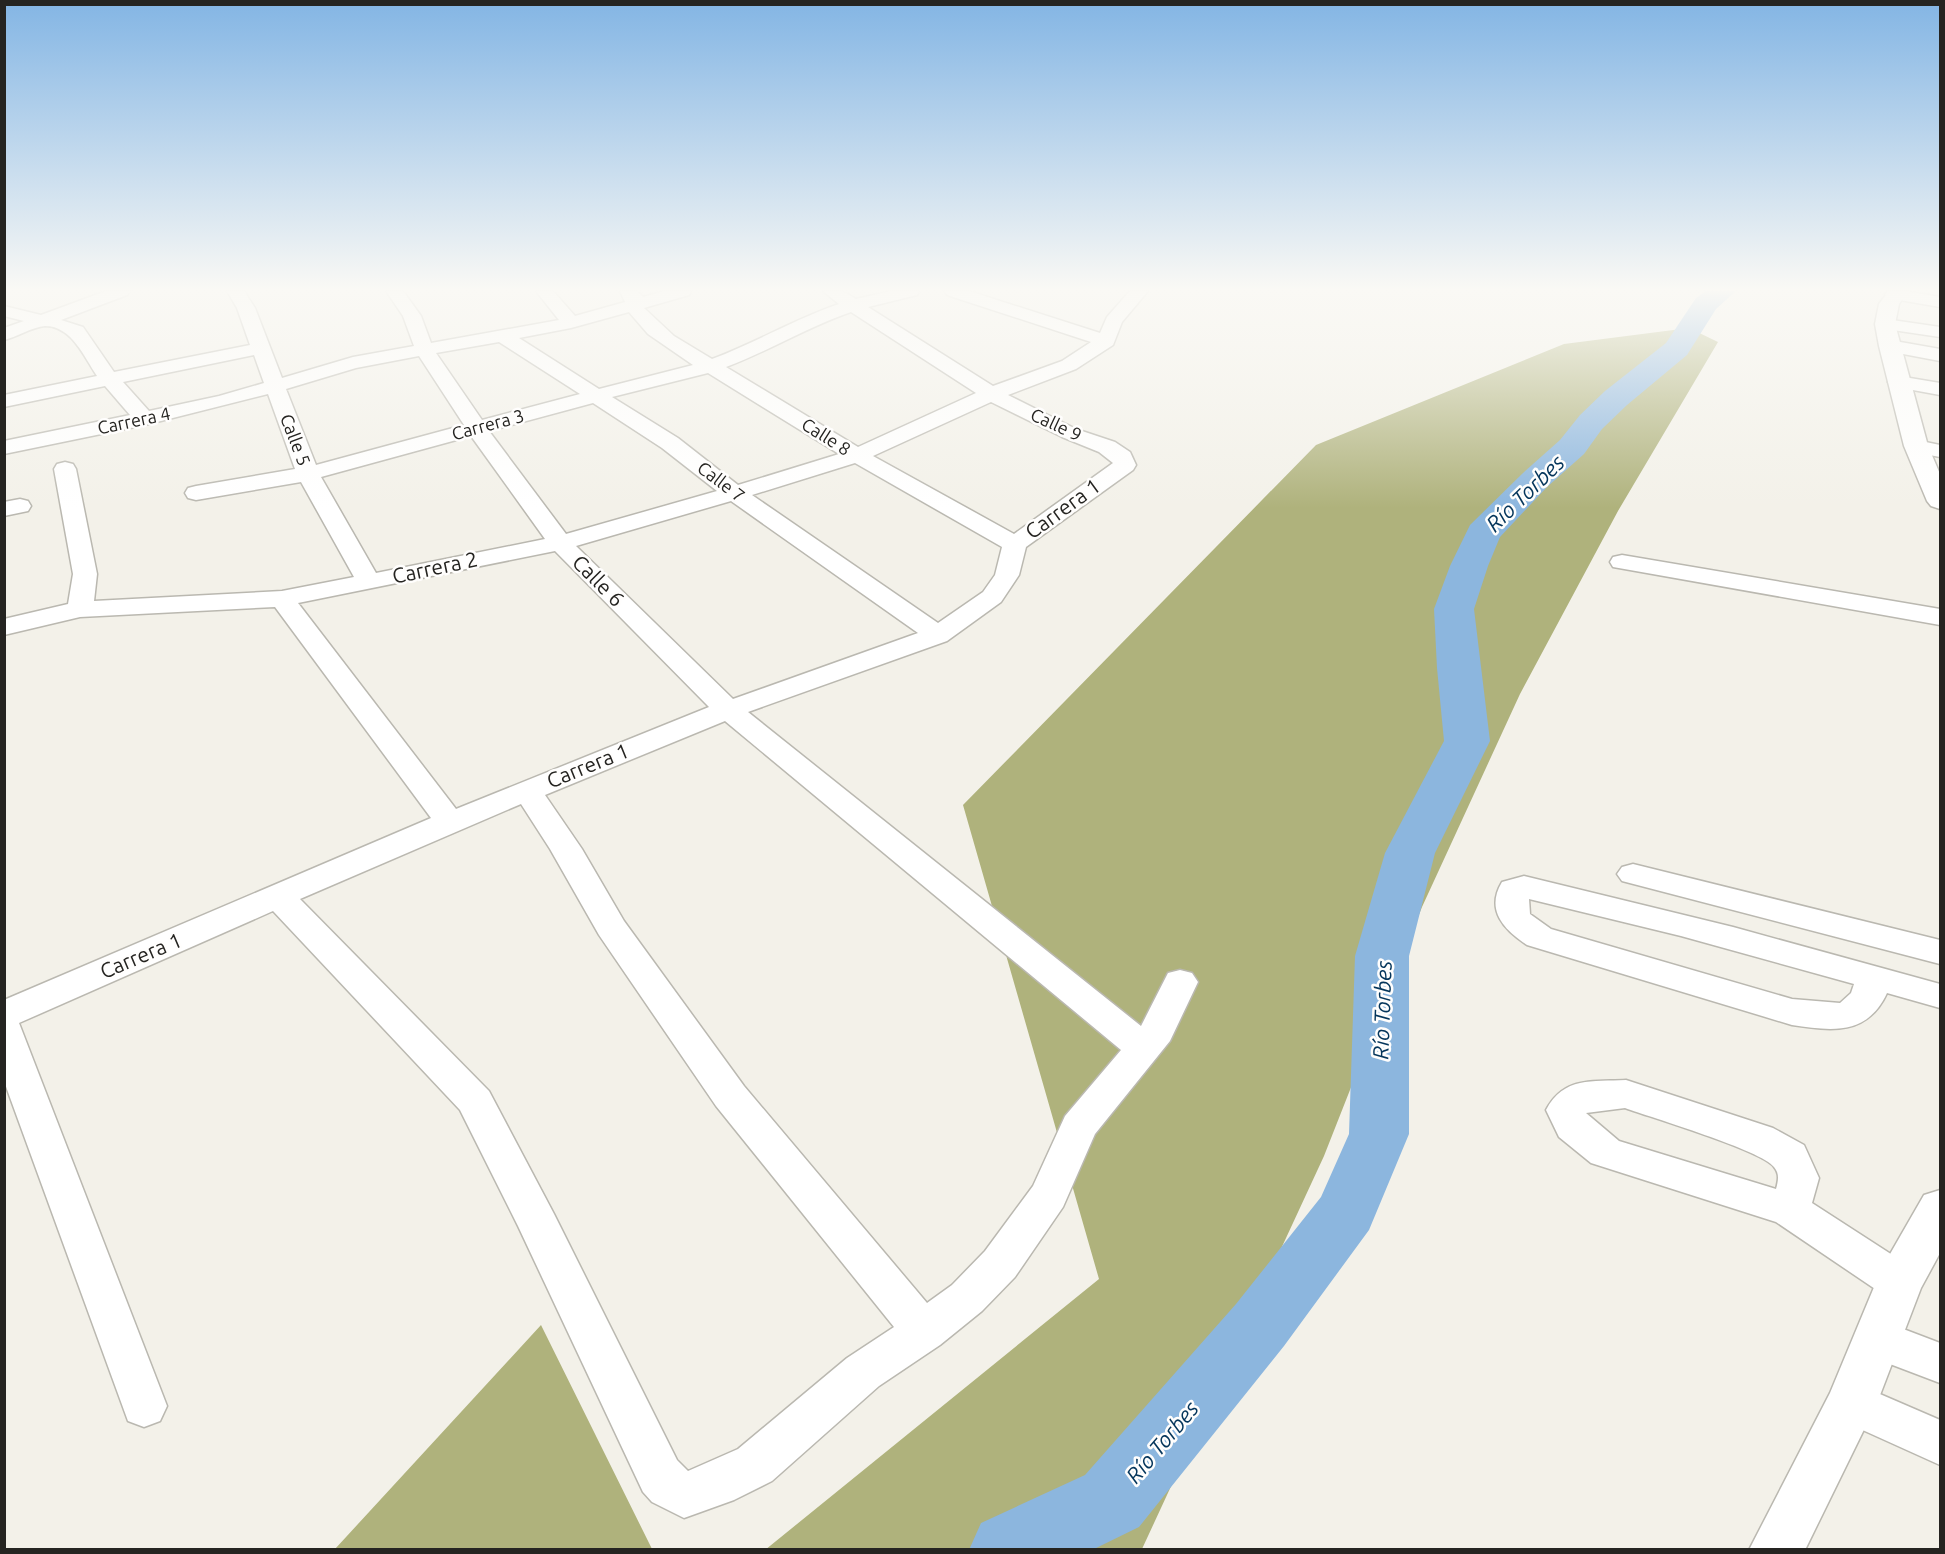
<svg xmlns="http://www.w3.org/2000/svg" width="1945" height="1554" font-family="Ubuntu,sans-serif">
<style>
.forest{fill:#afb27c}
.lines{fill:none;stroke-linecap:round;stroke-linejoin:round}
.river{fill:#8cb6de;fill-rule:evenodd}
.minor-casing{stroke:#bab8b0;stroke-width:3}
.major-casing{stroke:#bab8b0;stroke-width:3}
.minor{fill:#fff;fill-rule:evenodd}
.major{fill:#fff;fill-rule:evenodd}
.labels{text-anchor:middle;stroke-width:5;stroke-linejoin:round;paint-order:stroke}
.far-street-label{font-size:18px;fill:#252421;stroke:#fffefd}
.street-label{font-size:21px;fill:#252421;stroke:#fffefd}
.water-label{font-size:22px;font-style:italic;fill:#04355b;stroke:#fffefd}
</style>
<rect width="100%" height="100%" fill="#f3f1e9"/>
<path class="forest" d="M1689,328L1718,342L1618,511L1520,694L1422,907L1324,1156L1142,1549L765,1550L1099,1279L963,805L1316,445L1564,344Z
M541,1325L652,1549H335Z"/>
<g class="lines">
<path class="river" d="M1706,291H1736L1716,309L1687,355L1627,405L1602,429L1584,454L1547,487L1500,537L1488,566L1474,609L1490,741L1435,853L1409,956V1134L1369,1230L1284,1346L1139,1527L1092,1550H969L981,1523L1085,1475L1236,1304L1321,1197L1349,1134L1355,956L1385,853L1444,741L1437,668L1434,609L1450,566L1470,525L1523,473L1560,440L1580,415L1605,391L1666,343L1696,298Z"/>
<defs>
<path id="minor" d="M106,291H130L127,295L61,320L83,327L114,372L250,345L237,308L227,291H244L255,308L282,378L353,357L414,346L403,316L386,291H403L421,316L431,343L559,320L536,291H553L575,316L625,302L620,291H637L643,297L665,291H691L689,295L644,308L674,336L712,359C755,343 795,319 839,304L823,291H842L856,299L891,291H919L917,295L868,307L993,386L1062,361L1091,342L947,295L945,291H969L1100,333L1107,317L1130,291H1148L1122,322L1113,345L1076,369L1008,395L1076,429L1115,442L1130,452L1136,465L1133,470L1026,547L1019,575L1001,602L947,641L748,712L1141,1026L1168,973L1180,970L1192,973L1198,982L1170,1041L1095,1134L1063,1207L1015,1277L982,1311L940,1345L879,1386L772,1481L734,1500L684,1518L652,1502L643,1492L518,1226L460,1110L273,911L19,1023L167,1406L160,1421L144,1427L128,1421L4,1081V1000L431,818L275,607L80,617L4,635V619L68,604L73,574L54,469L57,464L65,462L73,464L76,469L97,574L94,601L282,591L354,577L301,482L196,500L188,498L185,493L188,488L196,486L295,469L268,394L145,425L4,454V441L130,415L105,386L4,407V395L97,376C84,357 72,326 45,326C32,327 17,337 4,340V328L24,321L4,316V306L41,315ZM629,312L648,334L693,365L599,389L519,338L571,328ZM851,312L976,393L858,447L726,367C769,351 807,327 851,312ZM499,342L580,394L482,420L436,353ZM254,355L264,383L219,396L149,411L123,382ZM419,356L464,425L316,465L286,389L356,368ZM708,373L839,454L738,485L678,438L612,397ZM991,402L1062,437L1099,452L1113,463L1014,534L873,456ZM593,403L662,448L717,491L566,534L489,431ZM471,436L545,539L376,573L321,477ZM855,463L1002,547L995,575L983,592L938,623L752,495ZM731,501L918,633L733,699L576,546ZM555,551L709,707L456,809L298,603ZM725,721L1121,1050L1065,1116L1033,1186L985,1251L952,1285L927,1303L744,1086L624,921L582,849L545,795ZM521,804L550,849L599,935L716,1106L894,1327L847,1358L738,1449L688,1471L677,1460L554,1214L489,1091L300,899Z
M1888,291H1905L1940,297V307L1888,298L1885,294Z
M1885,319L1940,327V337L1879,328L1876,324L1879,320Z
M1889,340L1940,349V361L1882,350L1880,346L1882,342Z
M1898,376L1940,383V395L1891,386L1888,382L1891,378Z
M1916,440L1940,445V457L1908,451L1905,446L1908,441Z
M20,499L28,501L31,506L28,511L4,516V502Z
M1622,555L1940,609V625L1613,567L1610,562L1613,557Z
M1633,864L1940,940V964L1622,881L1617,874L1622,867Z
M1524,876L1733,927L1940,984V1008L1887,993C1867,1036 1832,1031 1792,1025L1527,945C1504,930 1485,910 1502,882ZM1529,899L1681,936L1854,984L1851,993L1840,1003L1792,999L1551,929L1530,914Z
M1626,1080L1773,1128L1804,1145L1819,1178L1812,1203L1914,1269L1921,1282L1914,1295L1899,1300L1884,1295L1776,1222L1591,1163L1559,1137L1546,1110C1564,1076 1592,1082 1626,1080ZM1625,1108C1650,1117 1763,1151 1774,1167C1780,1174 1778,1181 1776,1189L1619,1141L1586,1113Z
M1877,1319L1940,1343V1383L1861,1353L1855,1339L1861,1325Z
M1852,1382L1940,1420V1465L1836,1418L1829,1403L1836,1388Z"/>
<path id="major" d="M1889,291H1908L1899,304L1895,324L1928,446L1940,474V509L1931,506L1927,501L1904,446L1879,346L1875,324L1879,304Z
M1940,1190V1253L1921,1288L1877,1403L1805,1550H1749L1830,1393L1882,1268L1924,1195Z"/>
</defs>
<use href="#minor" class="minor-casing"/>
<use href="#major" class="major-casing"/>
<use href="#minor" class="minor"/>
<use href="#major" class="major"/>
</g>
<linearGradient id="sky" x2="0" y2="1"><stop stop-color="#83b5e4"/><stop offset="0.57" stop-color="#faf9f5"/><stop offset="1" stop-color="#faf9f5" stop-opacity="0"/></linearGradient>
<rect width="1945" height="508" fill="url(#sky)"/>
<g class="labels">
<g class="far-street-label">
<text transform="translate(134 421) rotate(-12)" y="6">Carrera 4</text>
<text transform="translate(488 425) rotate(-15)" y="6">Carrera 3</text>
<text transform="translate(1056 425) rotate(25)" y="6">Calle 9</text>
<text transform="translate(826 437) rotate(32)" y="6">Calle 8</text>
<text transform="translate(295 440) rotate(69)" y="6">Calle 5</text>
<text transform="translate(721 482) rotate(37)" y="6">Calle 7</text>
</g>
<g class="street-label">
<text transform="translate(1063 509) rotate(-36)" y="7">Carrera 1</text>
<text transform="translate(435 568) rotate(-12)" y="7">Carrera 2</text>
<text transform="translate(598 581) rotate(45)" y="7">Calle 6</text>
<text transform="translate(588 766) rotate(-22)" y="7">Carrera 1</text>
<text transform="translate(141 956) rotate(-23)" y="7">Carrera 1</text>
</g>
<g class="water-label">
<text transform="translate(1525 493) rotate(-44)" y="8">Río Torbes</text>
<text transform="translate(1382 1010) rotate(-88)" y="8">Río Torbes</text>
<text transform="translate(1162 1442) rotate(-50)" y="8">Río Torbes</text>
</g>
</g>
<rect width="1945" height="1554" fill="none" stroke="#252421" stroke-width="12"/>
</svg>
